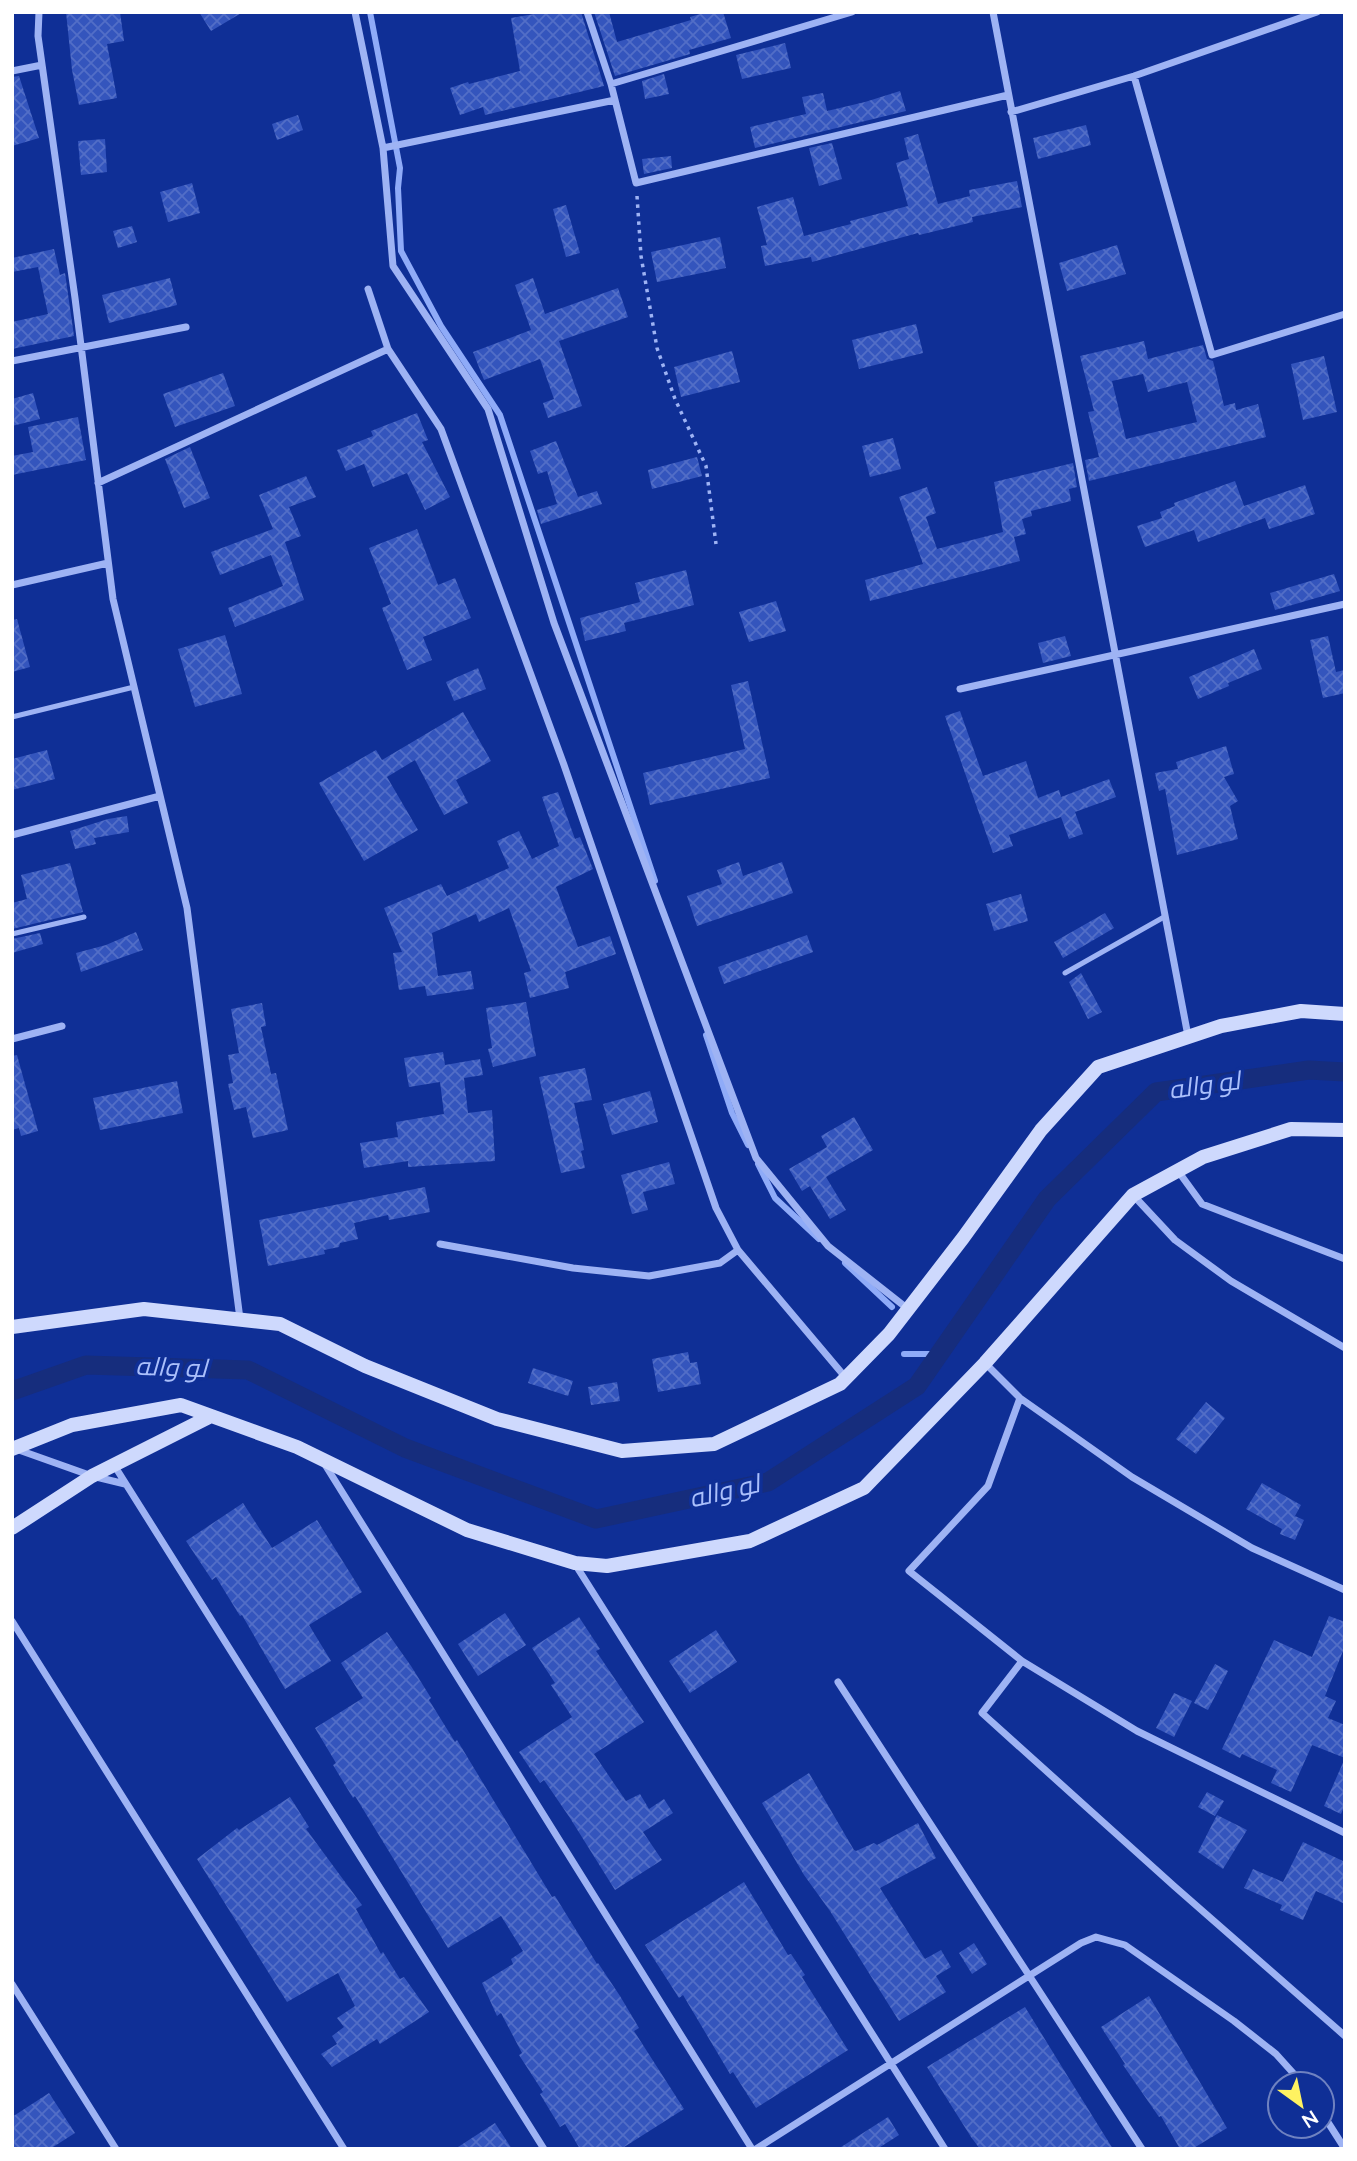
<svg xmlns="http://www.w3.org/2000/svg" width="1357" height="2161" font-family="Lato,Cairo,sans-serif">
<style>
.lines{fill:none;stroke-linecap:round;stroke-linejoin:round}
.stream{stroke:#8fabf8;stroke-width:6}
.canal{stroke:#162d7d;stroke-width:19}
.building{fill:url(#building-cross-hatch);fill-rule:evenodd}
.path{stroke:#9eb3f4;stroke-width:3.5;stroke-dasharray:3.5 5;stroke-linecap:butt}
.lane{stroke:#9eb3f4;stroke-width:5}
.street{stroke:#9eb3f4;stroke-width:7}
.secondary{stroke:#ced9fd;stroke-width:14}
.labels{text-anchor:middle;stroke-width:7;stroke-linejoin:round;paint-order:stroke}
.water-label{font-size:26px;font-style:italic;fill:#aabffb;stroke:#0f2f96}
</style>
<defs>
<pattern id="building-cross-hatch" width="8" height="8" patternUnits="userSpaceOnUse" patternTransform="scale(1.75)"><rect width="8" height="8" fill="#3455bd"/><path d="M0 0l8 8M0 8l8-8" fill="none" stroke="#526ec7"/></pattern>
</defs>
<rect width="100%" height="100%" fill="#0f2f96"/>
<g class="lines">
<path class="stream" d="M370,12L400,168L398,188L401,251L441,326L500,415L655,881
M706,1035L732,1113L748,1145
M758,1164L775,1198L819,1239
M845,1263L892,1307
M904,1354H939"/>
<path class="canal" d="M12,1391L86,1365L248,1370L405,1448L596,1519L768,1482L917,1386L1047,1199L1156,1092L1309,1070L1345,1072"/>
</g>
<path class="building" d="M66,12H120L124,41L107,44L117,98L79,105L72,70Z
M199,12H243L211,31Z
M546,12H581L604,86L485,115L483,107L460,115L450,88L468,82L469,84L520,71L511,18Z
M594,12H609L617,42L691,20L690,17L707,12H723L731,38L689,50L690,54L615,76Z
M785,43L791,68L742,79L736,55Z
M664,74L669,94L645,99L642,81Z
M19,76L39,138L12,146V77Z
M900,91L906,111L755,148L750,127L806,114L802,97L823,93L827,111L865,102Z
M298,115L303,130L277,140L272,124Z
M1086,125L1091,145L1038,159L1033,138Z
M918,134L938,204L970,196L969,190L1017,181L1022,207L972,217L973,222L919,235L918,233L812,262L811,257L765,266L761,246L767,245L757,207L793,197L804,236L851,224L850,221L908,206L896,163L909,159L904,138Z
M105,139L107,172L81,175L78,141Z
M832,143L842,179L819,186L809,148Z
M671,156L672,168L644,174L642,159Z
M192,183L200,213L168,222L160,192Z
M566,205L580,253L566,257L553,209Z
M132,226L137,242L118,248L113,231Z
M720,237L726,268L657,282L651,252Z
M1117,245L1126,274L1067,291L1059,263Z
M54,249L60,275L65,273L74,336L12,349V322L48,314L38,267L12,272V258Z
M170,278L177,305L109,323L102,295Z
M533,278L545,314L618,288L628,317L559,341L582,406L548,418L543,403L554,399L540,359L484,380L473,352L531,330L515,285Z
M916,324L923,353L859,369L852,340Z
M1144,341L1148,359L1203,345L1207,359L1213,361L1224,406L1235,403L1236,410L1258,404L1266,437L1089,481L1085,460L1099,457L1088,412L1094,411L1080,356ZM1143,374L1148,392L1187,382L1197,422L1126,439L1112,381Z
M732,351L740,382L681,397L674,367Z
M1324,356L1337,412L1303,420L1291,364Z
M223,373L235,406L175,427L163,394Z
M33,393L40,419L12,426V399Z
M417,413L428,440L422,442L450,497L425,510L407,473L373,487L364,464L346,471L337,450L373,436L371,431Z
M78,417L86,460L12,475V456L33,452L28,427Z
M893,438L901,469L870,477L862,446Z
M556,441L578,497L597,491L602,504L541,524L537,510L557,504L547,471L538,474L530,451Z
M190,447L210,498L184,508L165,459Z
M697,457L702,476L652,489L648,470Z
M1073,463L1077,487L1069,489L1071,501L1031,511L1032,516L1022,519L1026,534L1014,537L1020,561L870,601L865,580L923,564L899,497L927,487L936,513L926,517L937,549L1003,532L994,482Z
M306,476L316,497L289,507L301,536L285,542L304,600L235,627L228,608L283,586L271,555L220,575L211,552L273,529L259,495Z
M1235,481L1244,506L1305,485L1315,514L1269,529L1265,518L1198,542L1194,530L1145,547L1137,526L1162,518L1160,512L1175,506L1174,503Z
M417,529L438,585L455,578L471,618L423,637L432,660L407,670L382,608L391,604L369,548Z
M686,570L694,605L624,623L626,631L585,641L580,618L640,602L635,583Z
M1334,574L1340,591L1275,610L1270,593Z
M776,601L786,631L749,642L739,612Z
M17,619L30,667L12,672V620Z
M225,635L242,694L195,707L178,649Z
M1065,636L1071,656L1043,663L1038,643Z
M1328,636L1336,672L1345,670V693L1323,698L1310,640Z
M1254,649L1262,669L1228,683L1229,686L1198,699L1189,677Z
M478,668L486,689L454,701L446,682Z
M748,681L770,778L650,805L643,773L745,749L731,685Z
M960,711L983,776L1026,761L1038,798L1059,790L1061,797L1109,779L1116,797L1075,812L1083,834L1069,839L1061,817L1009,835L1013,846L993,853L945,716Z
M463,712L491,761L456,780L468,803L444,815L415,760L387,777L418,830L364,861L319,783L376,750L382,760Z
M1226,746L1234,774L1224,777L1238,801L1230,806L1238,839L1177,855L1165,789L1159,791L1155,773L1178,769L1176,762Z
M47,750L55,779L12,790V759Z
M558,792L575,839L580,837L593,869L556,887L578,947L610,936L616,954L565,972L569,988L530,998L524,973L531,971L509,908L479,922L476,914L432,933L438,976L471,971L474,989L427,996L425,986L399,990L393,953L402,952L384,908L441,884L447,896L509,868L497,841L519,831L532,859L559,846L542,797Z
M127,816L129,832L94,838L96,844L75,849L70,831L108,819Z
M739,862L743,876L782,862L793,893L697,926L687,896L722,884L717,870Z
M70,863L83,912L12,929V903L27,899L21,875Z
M1021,894L1028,921L994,931L986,904Z
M1105,913L1114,928L1063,958L1054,942Z
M136,932L143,950L81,972L76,953L106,945Z
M40,933L43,944L12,953V939Z
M807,935L813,952L724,984L718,967Z
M1081,973L1102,1012L1088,1019L1069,982Z
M526,1002L536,1056L493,1067L488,1049L492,1048L486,1008Z
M262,1003L266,1026L261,1027L271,1074L276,1073L288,1130L253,1138L246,1107L234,1110L228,1084L233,1083L228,1055L239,1053L231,1009Z
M443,1052L445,1065L480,1059L483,1075L464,1078L468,1113L492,1110L495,1161L408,1167V1161L364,1168L360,1143L398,1137L396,1122L444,1114L440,1082L409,1087L404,1058Z
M17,1055L38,1131L21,1136L19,1128L12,1130V1056Z
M585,1068L592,1100L574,1103L584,1150L581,1151L585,1168L561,1173L539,1077Z
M177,1081L183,1113L100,1130L93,1098Z
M650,1091L658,1122L612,1135L603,1104Z
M854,1117L873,1150L826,1177L846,1210L830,1219L810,1186L802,1191L789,1169L827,1147L821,1136Z
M669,1162L675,1184L643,1192L648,1210L632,1214L621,1175Z
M425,1187L430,1212L389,1220L388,1215L354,1223L358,1239L340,1243L339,1247L324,1250L325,1254L268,1266L259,1220Z
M688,1352L690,1363L697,1362L701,1384L658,1392L652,1359Z
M533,1368L573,1381L568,1396L528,1383Z
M617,1382L620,1401L591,1405L588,1387Z
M1206,1402L1225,1418L1196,1454L1176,1439Z
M1262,1483L1301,1505L1295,1516L1304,1520L1295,1540L1280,1534L1282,1529L1246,1509Z
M243,1503L272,1548L317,1520L362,1592L309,1625L331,1661L285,1689L242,1615L240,1616L216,1577L212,1580L186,1541Z
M505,1613L526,1645L478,1676L458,1644Z
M1329,1616L1345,1622V1646L1325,1696L1336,1701L1328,1718L1345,1725V1805L1341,1814L1324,1806L1345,1758L1312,1745L1291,1792L1271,1783L1277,1770L1242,1754L1240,1758L1222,1749L1274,1640L1312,1657Z
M579,1617L600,1649L596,1651L644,1722L594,1754L626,1801L640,1794L649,1809L664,1799L673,1813L643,1832L662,1860L615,1890L570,1818L544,1780L540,1783L519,1752L572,1717L551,1685L555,1683L532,1648Z
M716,1630L737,1662L690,1693L669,1661Z
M387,1632L411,1666L431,1698L429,1700L455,1742L457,1740L552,1897L555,1896L597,1964L598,1963L620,1996L639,2028L634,2031L684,2109L621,2149H580L565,2124L560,2127L540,2094L543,2092L519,2055L522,2053L501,2013L497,2016L482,1983L513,1964L511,1959L523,1951L501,1916L448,1948L355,1796L353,1798L333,1765L336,1763L315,1728L363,1698L341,1663Z
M1215,1664L1228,1671L1208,1710L1194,1703Z
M1174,1693L1192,1701L1174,1737L1156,1728Z
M809,1773L854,1850L856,1851L874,1843L877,1845L918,1823L936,1858L880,1888L925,1959L941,1950L951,1967L936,1976L946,1992L899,2021L830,1911L804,1875L762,1803Z
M1207,1792L1224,1801L1215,1816L1198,1807Z
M290,1797L309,1827L306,1829L362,1905L356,1909L381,1954L383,1952L400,1979L404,1977L429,2012L380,2044L377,2039L332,2067L321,2054L337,2044L332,2036L344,2027L337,2018L355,2006L338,1973L287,2002L197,1859L237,1828L239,1830Z
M1217,1815L1247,1830L1223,1869L1198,1852Z
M1303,1842L1345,1862V1904L1316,1891L1303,1920L1280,1910L1282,1905L1244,1888L1253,1869L1283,1882Z
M744,1882L788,1955L791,1954L805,1975L802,1977L848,2050L756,2108L733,2072L730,2074L683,1995L679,1998L645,1945Z
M974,1943L987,1964L972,1974L959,1953Z
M1149,1996L1227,2128L1192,2149H1180L1161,2116L1159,2117L1123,2065L1125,2064L1101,2027Z
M1025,2007L1070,2080L1113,2149H980L971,2137L927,2067Z
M49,2093L75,2133L50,2149H12V2117Z
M888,2117L899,2135L877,2149H838Z
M495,2123L512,2149H455Z"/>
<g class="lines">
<path class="path" d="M637,196L641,256L657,348L675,399L706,466L716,544"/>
<path class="lane" d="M12,717L134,687
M12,934L84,917
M1065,973L1164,917"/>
<path class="street" d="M39,12L38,36L75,298L113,599L187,908L240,1319
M355,12L383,148L393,266L488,409L554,623L756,1158L828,1246L908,1309
M587,12L611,84L636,183L1008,95
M993,12L1188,1036
M12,71L42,65
M1134,76L1212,355L1345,314
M611,84L852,12
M1011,112L1134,76L1317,12
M383,148L615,100
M368,289L388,349L441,429L564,765L716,1208L738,1250L846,1378
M12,361L186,327
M98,483L388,349
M12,585L108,563
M960,689L1345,604
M12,835L160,796
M12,1039L62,1026
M1178,1171L1202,1204L1345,1259
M1133,1195L1175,1240L1231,1281L1345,1348
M440,1244L573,1268L649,1276L720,1263L738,1250
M985,1363L1020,1398L1132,1477L1252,1548L1345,1590
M1020,1398L988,1486L909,1571L1022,1661L982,1713L1174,1886L1345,2036
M16,1449L92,1476L125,1484
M324,1463L752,2149
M114,1465L544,2149
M575,1564L945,2149
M12,1621L344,2149
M1022,1661L1137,1731L1345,1833
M838,1682L1142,2149
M12,1984L116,2149
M1322,2113L1345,2149
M756,2149L1081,1943L1096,1937L1125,1945L1234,2021L1276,2054L1303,2084"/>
<path class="secondary" d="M12,1327L144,1309L280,1324L365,1366L497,1419L622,1451L714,1444L840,1384L889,1334L963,1238L1041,1130L1098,1067L1221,1026L1301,1011L1345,1014
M12,1449L72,1425L181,1405L297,1447L467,1530L575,1563L607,1566L750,1541L864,1488L985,1363L1133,1195L1203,1157L1291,1129L1345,1130
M12,1528L92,1476L211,1416"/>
</g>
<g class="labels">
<g class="water-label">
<text transform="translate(1204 1085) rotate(-8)" y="9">لو واله</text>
<text transform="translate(171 1367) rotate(2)" y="9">لو واله</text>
<text transform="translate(724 1491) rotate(-13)" y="9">لو واله</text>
</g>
</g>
<rect width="1357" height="2161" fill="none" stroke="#ffffff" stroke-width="28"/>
<g transform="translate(1301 2105) rotate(147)"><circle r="33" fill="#0f2f96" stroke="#6f82c0" stroke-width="2"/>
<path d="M0-5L12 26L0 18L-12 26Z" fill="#fff261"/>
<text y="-10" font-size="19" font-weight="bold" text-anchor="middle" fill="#ffffff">N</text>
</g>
</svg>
